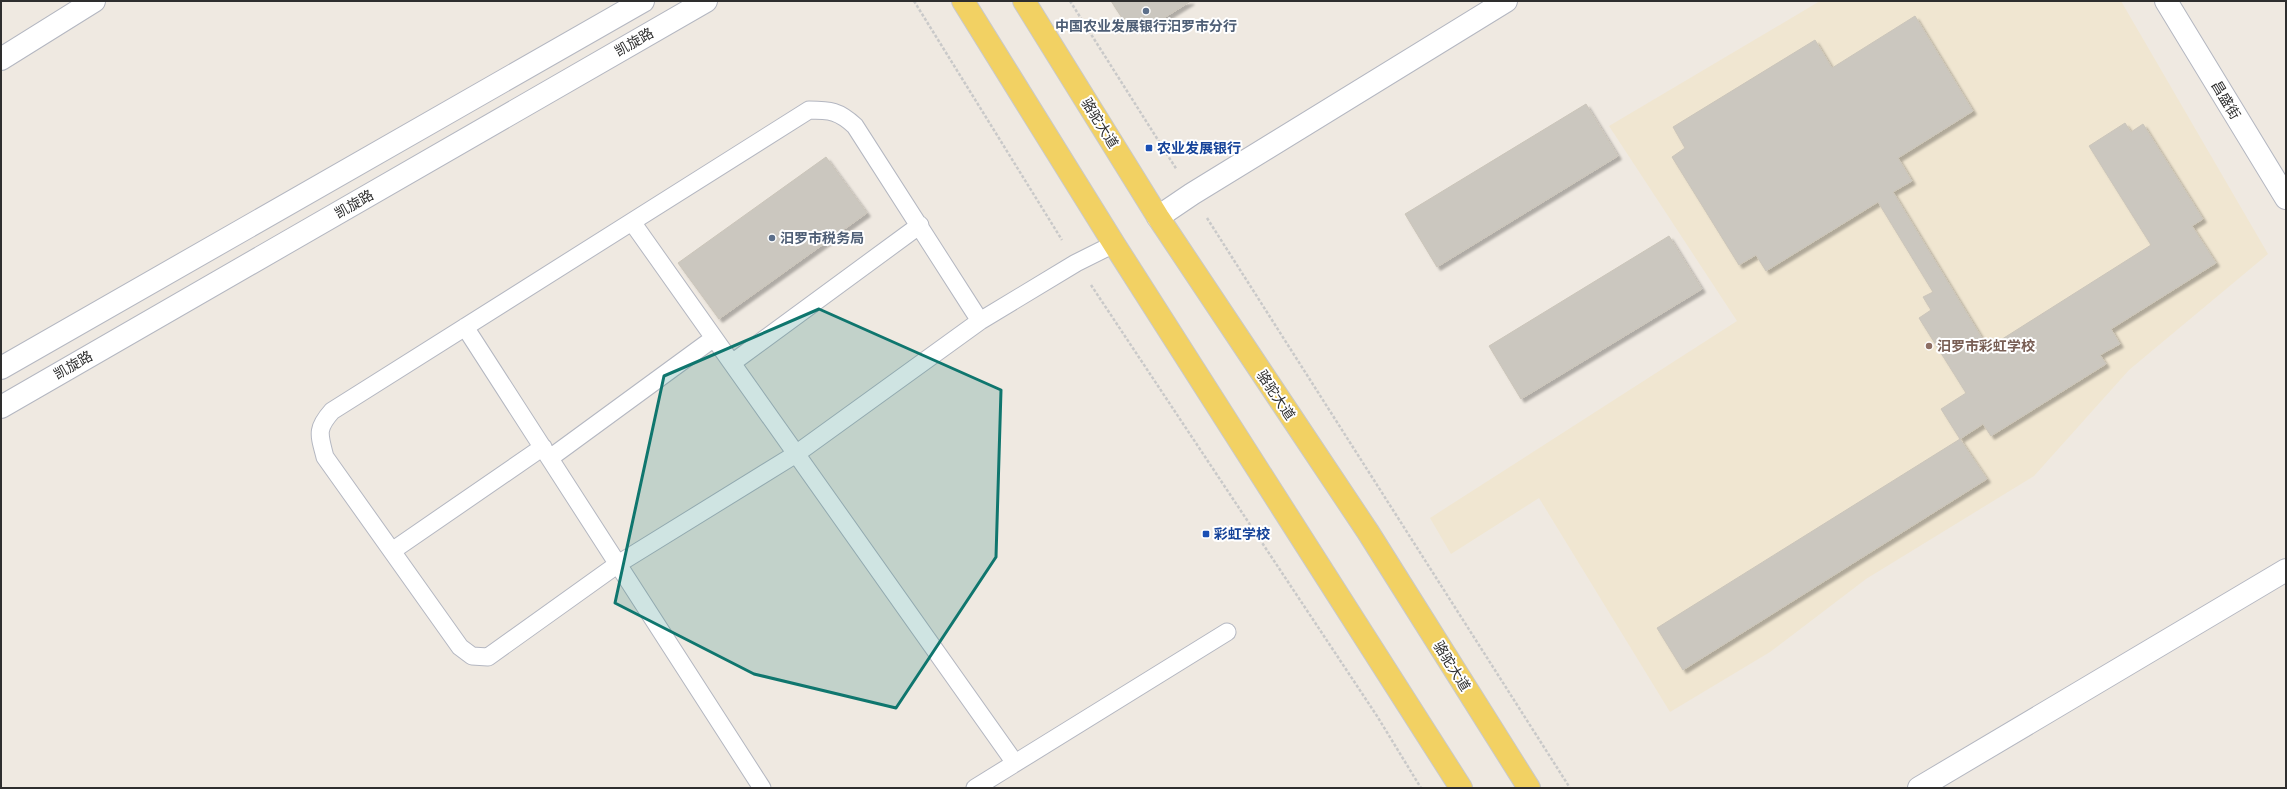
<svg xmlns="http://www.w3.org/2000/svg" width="2287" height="789" font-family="Barlow,'Noto Sans SC',sans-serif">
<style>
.education{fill:#f0e6d1}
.building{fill:#cbc7bf;stroke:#cbc5ba;filter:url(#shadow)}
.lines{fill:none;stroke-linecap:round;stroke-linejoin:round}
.service-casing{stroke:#b4b7c1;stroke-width:19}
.minor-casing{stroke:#b4b7c1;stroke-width:24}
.tertiary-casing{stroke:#b4b7c1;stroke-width:24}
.primary-casing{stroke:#c9c9c9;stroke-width:24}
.path{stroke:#c9c9c9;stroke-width:2.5;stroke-dasharray:3 2;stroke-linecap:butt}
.service{stroke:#fff;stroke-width:17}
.minor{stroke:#fff;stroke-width:22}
.tertiary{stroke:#fff;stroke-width:22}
.primary{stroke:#f2d163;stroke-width:22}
.marked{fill:#0f766e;fill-opacity:0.2;stroke:#0f766e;stroke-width:3;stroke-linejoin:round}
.service-dot{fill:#5c6f8a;stroke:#fff;stroke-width:1.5}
.transit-dot{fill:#1a4fb4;stroke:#fff;stroke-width:1.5}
.education-dot{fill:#8d6e63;stroke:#fff;stroke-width:1.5}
.labels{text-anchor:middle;stroke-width:4;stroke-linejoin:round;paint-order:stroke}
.service-label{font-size:14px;font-weight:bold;fill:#4e5e75;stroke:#fff}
.street-label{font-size:14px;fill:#2e2e2e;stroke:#fff}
.transit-label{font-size:14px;font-weight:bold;fill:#164399;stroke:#fff;text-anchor:start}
.education-label{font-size:14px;font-weight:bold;fill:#785e54;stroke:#fff;text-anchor:start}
</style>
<defs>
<filter id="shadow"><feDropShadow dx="3.5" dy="3.5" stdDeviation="1" flood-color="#0004"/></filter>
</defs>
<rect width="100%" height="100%" fill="#efe9e1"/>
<path class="education" d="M1820,1H2121L2268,254L2129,370L2034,476L1866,579L1770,652L1670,712L1539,498L1451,554L1430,518L1737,321L1609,126Z"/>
<path class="building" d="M1111,1H1191L1148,28L1124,21Z
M1915,16L1973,111L1898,158L1912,181L1893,192L1988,348L2151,245L2089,146L2125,123L2131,132L2143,124L2203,219L2192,226L2216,263L2111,329L2120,344L2100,355L2106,364L1991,436L1983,424L1960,439L1941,409L1966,393L1919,318L1931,310L1923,297L1933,292L1878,202L1766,271L1756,255L1739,265L1672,157L1685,148L1673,127L1815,40L1832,68Z
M1586,104L1618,156L1437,267L1405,214Z
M826,157L867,213L719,319L678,263Z
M1669,236L1702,289L1521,399L1489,346Z
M1960,439L1987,479L1683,670L1657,628Z"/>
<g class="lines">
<defs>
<path id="service" d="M632,222L1015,763
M980,321L796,454L618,564L488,657L472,656L460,647L325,457C319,434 316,429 332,411L809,110C830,110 839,111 855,126L980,321L1076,263L1114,244
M465,327L762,788
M732,363L920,225
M550,458L714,338
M392,551L543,447
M975,788L1227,632"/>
<path id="minor" d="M2166,1L2286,198
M1,59L94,1
M1158,217L1192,194L1506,1
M1919,788L2286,570"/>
<path id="tertiary" d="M1,368L643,1
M1,407L706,1"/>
<path id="primary" d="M963,1L1114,244L1461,788
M1024,1L1158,217L1368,532L1529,788"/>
</defs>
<use href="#service" class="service-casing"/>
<use href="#minor" class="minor-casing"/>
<use href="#tertiary" class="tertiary-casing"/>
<use href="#primary" class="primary-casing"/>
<path class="path" d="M914,1L1062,240
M1070,1L1177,170
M1207,218L1570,788
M1091,285L1377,716L1421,788"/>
<use href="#service" class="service"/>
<use href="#minor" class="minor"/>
<use href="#tertiary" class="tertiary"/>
<use href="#primary" class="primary"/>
</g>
<path class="marked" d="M819,309L1001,390L996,557L896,708L754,674L615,603L664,376Z"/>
<g class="service-dot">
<circle cx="1146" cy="11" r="4"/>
<circle cx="772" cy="238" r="4"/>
</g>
<g class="transit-dot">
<rect x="1145" y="144" width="8" height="8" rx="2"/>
<rect x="1202" y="530" width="8" height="8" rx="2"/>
</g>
<circle class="education-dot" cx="1929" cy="346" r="4"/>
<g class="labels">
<g class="service-label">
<text x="1146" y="31">中国农业发展银行汨罗市分行</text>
<text x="780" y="243" text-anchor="start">汨罗市税务局</text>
</g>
<g class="street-label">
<text transform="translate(634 42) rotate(-30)" y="5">凯旋路</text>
<text transform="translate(2226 100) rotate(59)" y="5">昌盛街</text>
<text transform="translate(1100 123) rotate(58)" y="5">骆驼大道</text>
<text transform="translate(354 204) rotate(-30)" y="5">凯旋路</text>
<text transform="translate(73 365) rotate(-30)" y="5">凯旋路</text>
<text transform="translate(1276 395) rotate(56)" y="5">骆驼大道</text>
<text transform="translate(1452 666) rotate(58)" y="5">骆驼大道</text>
</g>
<g class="transit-label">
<text x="1157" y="153">农业发展银行</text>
<text x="1214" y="539">彩虹学校</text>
</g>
<g class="education-label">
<text x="1937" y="351">汨罗市彩虹学校</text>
</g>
</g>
<rect width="2287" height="789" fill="none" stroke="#2e2e2e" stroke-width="4"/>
</svg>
